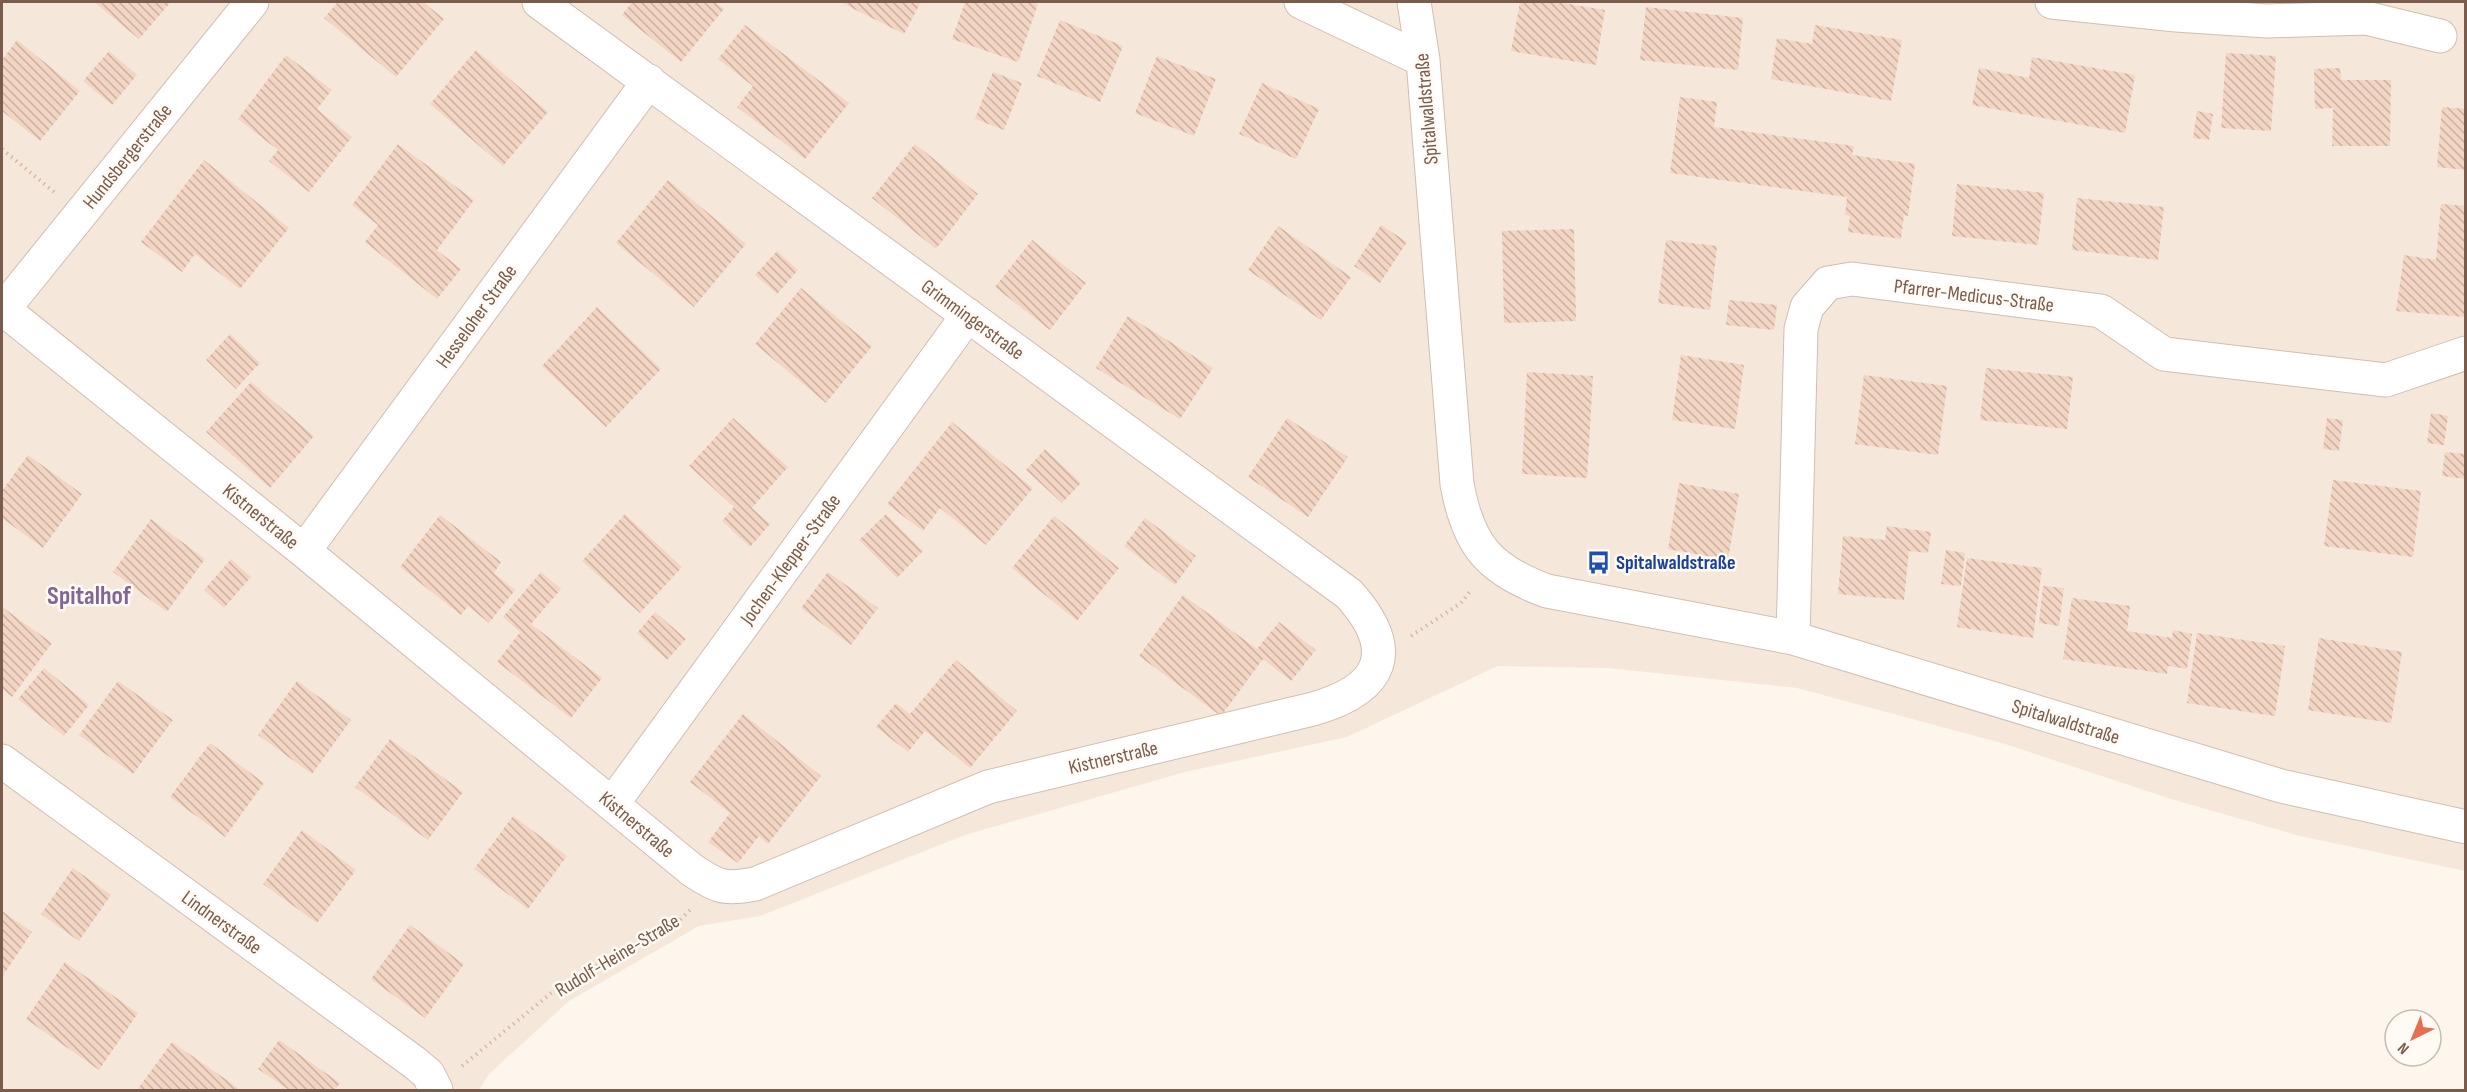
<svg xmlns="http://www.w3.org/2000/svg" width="2467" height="1092" font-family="'Sofia Sans Condensed',sans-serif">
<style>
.residential{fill:#f5e8da}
.building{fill:url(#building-back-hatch)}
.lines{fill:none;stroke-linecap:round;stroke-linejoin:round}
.street-casing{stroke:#d1beb0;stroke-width:35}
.path{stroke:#d9b8a5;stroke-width:4;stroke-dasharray:1.5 4.5;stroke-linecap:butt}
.street{stroke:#fff;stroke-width:33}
.labels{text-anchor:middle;stroke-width:5;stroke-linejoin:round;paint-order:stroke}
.street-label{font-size:20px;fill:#7a5c4d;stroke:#fffaf3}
.transit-label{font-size:20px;font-weight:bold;fill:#164399;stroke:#fffaf3;text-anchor:start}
.district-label{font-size:26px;font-weight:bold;fill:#846695;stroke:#fffaf3}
</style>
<defs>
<pattern id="building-back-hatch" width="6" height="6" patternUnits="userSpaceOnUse" patternTransform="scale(1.5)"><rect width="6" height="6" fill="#f3d5c3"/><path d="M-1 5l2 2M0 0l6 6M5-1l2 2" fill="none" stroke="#cab0a1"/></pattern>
</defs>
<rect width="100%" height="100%" fill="#fdf6ec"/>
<path class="residential" d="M2,2H2465V871L2300,836L2171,799L2005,744L1797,688L1608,668L1498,666L1347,737L1185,772L965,835L760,916L699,926L569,1001L489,1074L479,1090H2Z"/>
<path class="building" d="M94,2H171L139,39Z
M338,2H423L444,19L396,77L324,18Z
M632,2H715L724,9L681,62L622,15Z
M840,2H921L904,34Z
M965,2H1030L1038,4L1018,62L952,39Z
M1520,2H1556L1605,10L1596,65L1511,51Z
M1646,7L1743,18L1738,70L1640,60Z
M1060,20L1123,46L1100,102L1037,76Z
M745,25L849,103L805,159L737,107L753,86L718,59Z
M1815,25L1902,40L1891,101L1771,79L1777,38L1812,44Z
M17,40L80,91L40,141L2,111V60Z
M476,50L548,112L503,166L430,104Z
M109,51L137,75L112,105L83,81Z
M2226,53L2276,56L2271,131L2221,128Z
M286,55L332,90L317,109L352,137L309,192L269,161L278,150L238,119Z
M1157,56L1216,79L1194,136L1135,113Z
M2032,57L2135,75L2125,133L1972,105L1979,68L2029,78Z
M2340,68L2341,80H2391L2390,146H2332L2333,108L2315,109L2314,69Z
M993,72L1022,83L1004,130L975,119Z
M1262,83L1319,109L1296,159L1239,134Z
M1680,97L1717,102L1714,127L1854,146L1852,155L1915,164L1908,216L1904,215L1901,239L1848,232L1850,216L1845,215L1847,197L1670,173Z
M2442,107L2466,109V170L2437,167Z
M2197,111L2213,114L2209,140L2193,138Z
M398,144L474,200L437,250L461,269L437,299L365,242L378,225L352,205Z
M915,144L978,194L936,249L872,198Z
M204,160L289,228L240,289L195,254L182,272L141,242Z
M668,180L746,244L694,307L616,243Z
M1957,184L2044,193L2038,245L1952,236Z
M2077,198L2164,207L2158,260L2072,250Z
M2441,204L2466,206V317L2396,311L2404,255L2436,260Z
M1381,225L1407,242L1380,283L1354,266Z
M1278,226L1351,277L1321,320L1248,270Z
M1574,229L1576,321L1504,323L1502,231Z
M1032,240L1086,283L1050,330L995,287Z
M1666,240L1717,246L1710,310L1658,303Z
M777,251L798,270L777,294L755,275Z
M801,288L872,346L826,403L755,344Z
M1729,300L1777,305L1774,330L1726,325Z
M597,307L661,369L606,427L542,366Z
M1128,316L1213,368L1180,419L1096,368Z
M230,334L260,363L236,389L206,360Z
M1681,355L1744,365L1735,429L1672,420Z
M1986,368L2073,377L2067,429L1980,420Z
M1527,372L1593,376L1587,478L1522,474Z
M1864,375L1947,386L1938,455L1855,444Z
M251,382L314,436L270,488L206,432Z
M2431,413L2448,416L2444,445L2427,443Z
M733,418L788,467L752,508L770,524L750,547L722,521L734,507L689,466Z
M1287,418L1348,457L1308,517L1248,477Z
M2327,418L2343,420L2339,451L2323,449Z
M952,422L1033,488L986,545L940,508L923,531L887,504Z
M1045,449L1081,483L1062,503L1026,470Z
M2445,452L2466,454V479L2442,476Z
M28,455L82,494L43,548L2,518V491Z
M2333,480L2421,491L2413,557L2324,546Z
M1679,483L1739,494L1728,560L1668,549Z
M625,514L682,567L640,613L582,561Z
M886,514L923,551L897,578L859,540Z
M440,515L501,562L494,573L515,590L489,623L468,606L461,615L400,567Z
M1054,516L1119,568L1077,621L1012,568Z
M1145,518L1196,556L1175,585L1124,546Z
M151,519L205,559L167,612L113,572Z
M1887,526L1931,532L1928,553L1909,551L1904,600L1838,594L1843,536L1885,540Z
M1946,550L1965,553L1961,586L1941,584Z
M1967,558L2042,568L2033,638L1957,627Z
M231,559L251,577L224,608L204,590Z
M541,572L561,589L531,624L602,678L571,718L497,662L520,632L503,617Z
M828,572L878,608L851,645L801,608Z
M2043,586L2064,588L2059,626L2039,623Z
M1183,595L1257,649L1279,622L1316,650L1291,681L1263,659L1221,716L1139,656Z
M2072,598L2130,606L2127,631L2172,638L2173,630L2192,634L2187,669L2168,666L2167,674L2063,659Z
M2,607L52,643L12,697L2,689Z
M655,612L686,639L667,660L637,633Z
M2197,633L2285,646L2275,716L2187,703Z
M2319,638L2402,652L2391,723L2308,710Z
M956,660L1017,711L970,768L925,731L908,752L876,727L896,703L910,714Z
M44,668L89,705L64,736L18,699Z
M118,681L173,720L133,774L79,735Z
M297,681L351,720L312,774L258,735Z
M743,714L821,776L768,844L759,836L738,863L708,842L730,813L690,782Z
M390,739L463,792L428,840L355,787Z
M210,743L264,783L225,837L170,797Z
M513,816L567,856L528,909L474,869Z
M302,830L356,870L317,923L263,884Z
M73,868L111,895L79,941L41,914Z
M2,911L32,932L2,977Z
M410,925L464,964L425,1018L371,979Z
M65,962L138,1013L99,1070L26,1019Z
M279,1040L340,1083L335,1090H289L258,1069Z
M172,1042L241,1090H137Z"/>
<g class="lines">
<defs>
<path id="street" d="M1301,2L1423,60
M1414,2L1423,60L1457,484C1468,545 1489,570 1547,591L1793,638L2281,786L2466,827
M2052,2L2176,15L2267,21L2366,18L2440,36
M3,309L304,551L692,870C717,887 725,890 755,884L988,787L1313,709C1383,689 1400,651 1349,594L539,2
M2,311L252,2
M304,551L649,81
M1793,638L1801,329L1807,307L1828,283L1852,279L2101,311L2164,354L2386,380L2466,353
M2,761L415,1063L428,1074L436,1090
M613,803L968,315"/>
</defs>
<use href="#street" class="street-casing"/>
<path class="path" d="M2,149L54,192
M1411,636L1461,603L1471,590
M462,1066L561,985L680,920L690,910"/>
<use href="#street" class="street"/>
</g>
<defs>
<symbol id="bus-bare" viewBox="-9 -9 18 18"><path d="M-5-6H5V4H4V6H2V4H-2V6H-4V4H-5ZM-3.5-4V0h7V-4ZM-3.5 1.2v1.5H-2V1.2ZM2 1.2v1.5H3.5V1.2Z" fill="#1a4fb4" stroke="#fffaf3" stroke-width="2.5" paint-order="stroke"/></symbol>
</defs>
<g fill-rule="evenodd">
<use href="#bus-bare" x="1582" y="546" width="33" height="33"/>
</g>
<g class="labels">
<g class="street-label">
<text transform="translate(1426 109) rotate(-95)" y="7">Spitalwaldstraße</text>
<text transform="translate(127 156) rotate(-51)" y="7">Hundsbergerstraße</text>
<text transform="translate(1974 295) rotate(7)" y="7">Pfarrer-Medicus-Straße</text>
<text transform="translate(476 316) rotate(-54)" y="7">Hesseloher Straße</text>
<text transform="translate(973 319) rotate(36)" y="7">Grimmingerstraße</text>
<text transform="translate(261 516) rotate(39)" y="7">Kistnerstraße</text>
<text transform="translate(790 559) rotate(-54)" y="7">Jochen-Klepper-Straße</text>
<text transform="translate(2066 721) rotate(17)" y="7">Spitalwaldstraße</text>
<text transform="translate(1113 757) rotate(-13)" y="7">Kistnerstraße</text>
<text transform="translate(637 824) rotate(40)" y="7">Kistnerstraße</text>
<text transform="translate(222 922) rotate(36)" y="7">Lindnerstraße</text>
<text transform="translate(617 955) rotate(-31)" y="7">Rudolf-Heine-Straße</text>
</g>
<g class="transit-label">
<text x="1616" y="569">Spitalwaldstraße</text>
</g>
<g class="district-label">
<text x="89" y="604">Spitalhof</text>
</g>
</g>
<rect width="2467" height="1092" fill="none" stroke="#7a5c4d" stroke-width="6"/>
<g transform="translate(2413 1038) rotate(223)"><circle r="28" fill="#fffaf3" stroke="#cabbb1" stroke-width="1.5"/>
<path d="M0-4.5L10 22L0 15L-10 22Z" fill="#e76f51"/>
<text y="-9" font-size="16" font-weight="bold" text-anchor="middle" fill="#7a5c4d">N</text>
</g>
</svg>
